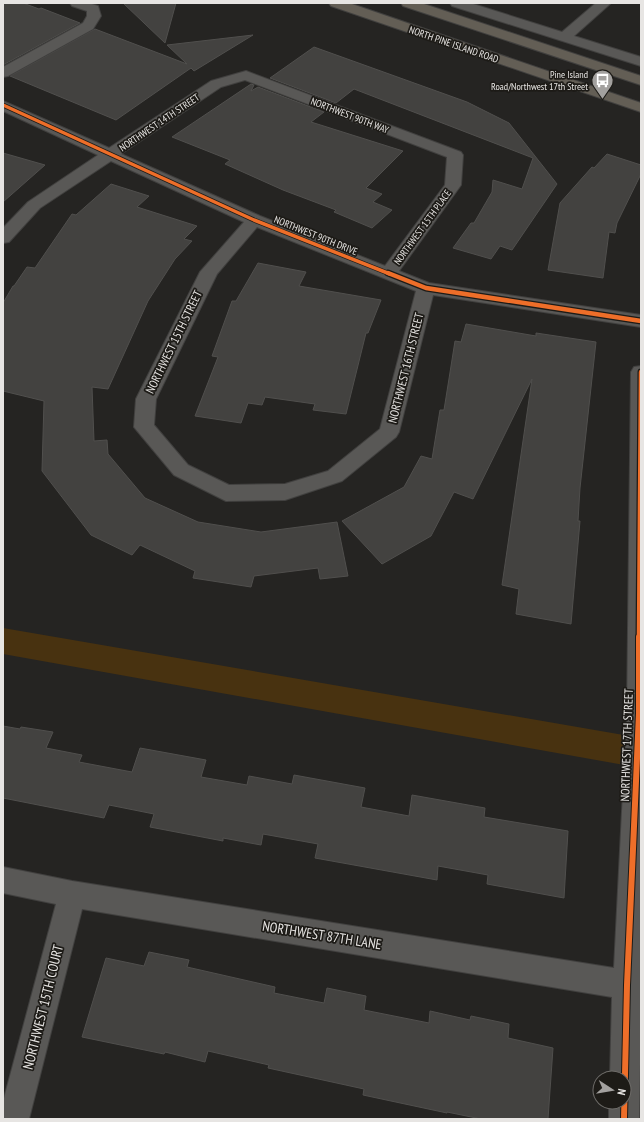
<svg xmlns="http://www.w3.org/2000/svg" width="644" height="1122" font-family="'PT Sans Narrow',sans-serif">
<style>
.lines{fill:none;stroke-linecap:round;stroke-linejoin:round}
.canal{fill:#483210;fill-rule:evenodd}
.building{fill:#434240;stroke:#504f4d}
.minor-casing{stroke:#41403f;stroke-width:2}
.major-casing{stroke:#41403f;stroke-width:2}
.minor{fill:#595856;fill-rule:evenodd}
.major{fill:#635e55;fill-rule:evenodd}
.cycleway-far2-casing{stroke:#1d1b17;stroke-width:5}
.cycleway-far1-casing{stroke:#1d1b17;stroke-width:7}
.cycleway-casing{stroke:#1d1b17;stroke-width:8}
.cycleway-far2{stroke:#ee6e29;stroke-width:3.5}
.cycleway-far1{stroke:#ee6e29;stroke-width:4.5}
.cycleway{stroke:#ee6e29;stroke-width:6}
.labels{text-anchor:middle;stroke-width:3.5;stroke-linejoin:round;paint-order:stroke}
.far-street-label{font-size:10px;fill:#e7e5e3;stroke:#1d1b17}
.far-poi-label{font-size:10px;fill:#e7e5e3;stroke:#1d1b17;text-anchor:end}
.street-label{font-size:12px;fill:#e7e5e3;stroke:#1d1b17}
.near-street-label{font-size:14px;fill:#e7e5e3;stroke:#1d1b17}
</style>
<rect width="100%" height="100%" fill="#252422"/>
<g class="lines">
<path class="canal" d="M3,628L641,738V768L3,654Z"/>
</g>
<path class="building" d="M3,3H23L39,9L41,8L80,23L3,65Z
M123,3H176L165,43Z
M95,29L187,64L167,45L253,35L194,71L191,68L116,120L10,76Z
M314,47L467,102L509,123L557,184L512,250L500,246L491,259L453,248L471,223H474L492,192L493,180L522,189L533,158L354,89L336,103L270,78Z
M251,84L254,85L251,91L258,87L324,112L311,122L403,151L366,188L382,194L373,202L392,210L372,228L334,212L336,210L283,190L225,164L230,160L172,137Z
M3,153L45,165L3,202Z
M607,154L641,165V174L617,223L615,233L609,232L603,278L548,270L560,203L592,167L594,168Z
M111,184L149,196L137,207L197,226L184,239L192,241L175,259L148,301L108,389L92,387L94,441L107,440L108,454L145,498L198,522L261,532L337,522L348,576L320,579L318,568L254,576L251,587L193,578L195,571L140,545L132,555L91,535L42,471L44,401L3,391V303L13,286H14L27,267L35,268L72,214L76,215Z
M258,263L306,272L299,286L381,300L368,333H366L346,414L313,410L315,404L265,397L262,405L248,403L241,423L195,416L218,357L212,356L232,301H236Z
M466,324L536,336V333L596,342L580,488L578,521H580L571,624L516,614L519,589L502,585L532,379L473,499L454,492L431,536L382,564L342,521L404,487L421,456L432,459L440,410H444L455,341L461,342Z
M3,726L20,729L21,727L53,732L46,748L82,755L79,762L132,772L140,748L206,760L201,777L247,785L249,776L292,784L294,775L365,788L361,807L409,816L412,795L485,808L484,817L568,831L564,898L487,884L488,875L438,866L437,880L315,858L318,844L263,834L261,845L223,838V841L150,827L154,814L109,805L104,818L3,798Z
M149,952L189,960L187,967L275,987L274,993L324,1003L327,988L366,996L364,1010L429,1023L430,1011L470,1020L471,1016L509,1024L508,1038L553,1048L548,1119H481L447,1112V1113L363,1095L364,1089L268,1068L269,1065L208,1051L205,1062L165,1052L164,1054L82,1037L106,958L144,966Z"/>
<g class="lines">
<defs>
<path id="minor" d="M70,3H89L98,6L101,16L93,29L8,76L3,77V67L83,23L87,16V11L72,6Z
M450,3H470L562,32L596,3H611L574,36L641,57V66L452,6Z
M246,71L461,152L463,155L461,185L399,271L429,283L641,315V327L433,295L399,432L396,437L342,481L285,500L226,501L174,475L134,427L136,399L200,272L244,222L111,161L40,208L9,242L3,243V228L28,202L98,155L3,111V101L109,148L211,81ZM245,80L447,157L445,185L385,266L260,216L121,154L221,87ZM257,227L416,291L380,429L328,471L285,484L229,485L188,465L154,425L156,399L217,274Z
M641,366V1010L639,1119H609V1102H624V1078H610L612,997L82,909L29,1119H3V1102L56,904L3,893V867L72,881L614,968L627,713L631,372L634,367Z"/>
<path id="major" d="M329,3H349L641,103V112L331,6Z
M401,3H421L641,76V85L403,6Z"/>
</defs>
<use href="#minor" class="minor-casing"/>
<use href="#major" class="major-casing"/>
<use href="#minor" class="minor"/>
<use href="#major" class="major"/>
<defs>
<path id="cycleway-far2" d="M3,105L254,220L390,274"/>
<path id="cycleway-far1" d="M388,273L426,288L641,321
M639,638L641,372"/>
<path id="cycleway" d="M624,1119L627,985L639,713V637"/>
</defs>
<use href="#cycleway-far2" class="cycleway-far2-casing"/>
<use href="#cycleway-far1" class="cycleway-far1-casing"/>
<use href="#cycleway" class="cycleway-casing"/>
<use href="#cycleway-far2" class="cycleway-far2"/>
<use href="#cycleway-far1" class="cycleway-far1"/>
<use href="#cycleway" class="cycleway"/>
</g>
<defs>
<symbol id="bus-pin" viewBox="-11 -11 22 30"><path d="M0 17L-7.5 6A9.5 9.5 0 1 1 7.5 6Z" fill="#a3a19f" stroke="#1d1b17"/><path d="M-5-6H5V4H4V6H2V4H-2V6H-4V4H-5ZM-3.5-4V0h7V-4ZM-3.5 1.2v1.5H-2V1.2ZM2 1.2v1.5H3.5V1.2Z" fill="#fff"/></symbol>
</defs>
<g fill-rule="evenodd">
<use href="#bus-pin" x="590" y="68" width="25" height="34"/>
</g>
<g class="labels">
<g class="far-street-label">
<text transform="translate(454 44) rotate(19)" y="4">NORTH PINE ISLAND ROAD</text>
<text transform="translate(350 115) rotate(21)" y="4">NORTHWEST 90TH WAY</text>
<text transform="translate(159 122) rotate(-34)" y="4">NORTHWEST 14TH STREET</text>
<text transform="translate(422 227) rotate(-54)" y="4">NORTHWEST 15TH PLACE</text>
<text transform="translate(316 235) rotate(22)" y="4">NORTHWEST 90TH DRIVE</text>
</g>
<g class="far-poi-label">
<text x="588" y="78">Pine Island<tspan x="588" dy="12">Road/Northwest 17th Street</tspan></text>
</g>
<g class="street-label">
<text transform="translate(174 342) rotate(-64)" y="4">NORTHWEST 15TH STREET</text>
<text transform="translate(406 368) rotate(-76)" y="4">NORTHWEST 16TH STREET</text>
<text transform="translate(627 745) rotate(-88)" y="4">NORTHWEST 17TH STREET</text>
</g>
<g class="near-street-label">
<text transform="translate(322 935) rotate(9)" y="5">NORTHWEST 87TH LANE</text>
<text transform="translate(43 1007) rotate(-76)" y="5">NORTHWEST 15TH COURT</text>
</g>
</g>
<rect width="644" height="1122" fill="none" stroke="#e7e5e3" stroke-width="8"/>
<g transform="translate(612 1090) rotate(102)"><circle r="19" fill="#1d1b17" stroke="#6e6c69"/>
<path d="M0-3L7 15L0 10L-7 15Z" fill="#a3a19f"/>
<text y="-6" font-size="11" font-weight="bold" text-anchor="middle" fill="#e7e5e3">N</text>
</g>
</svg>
